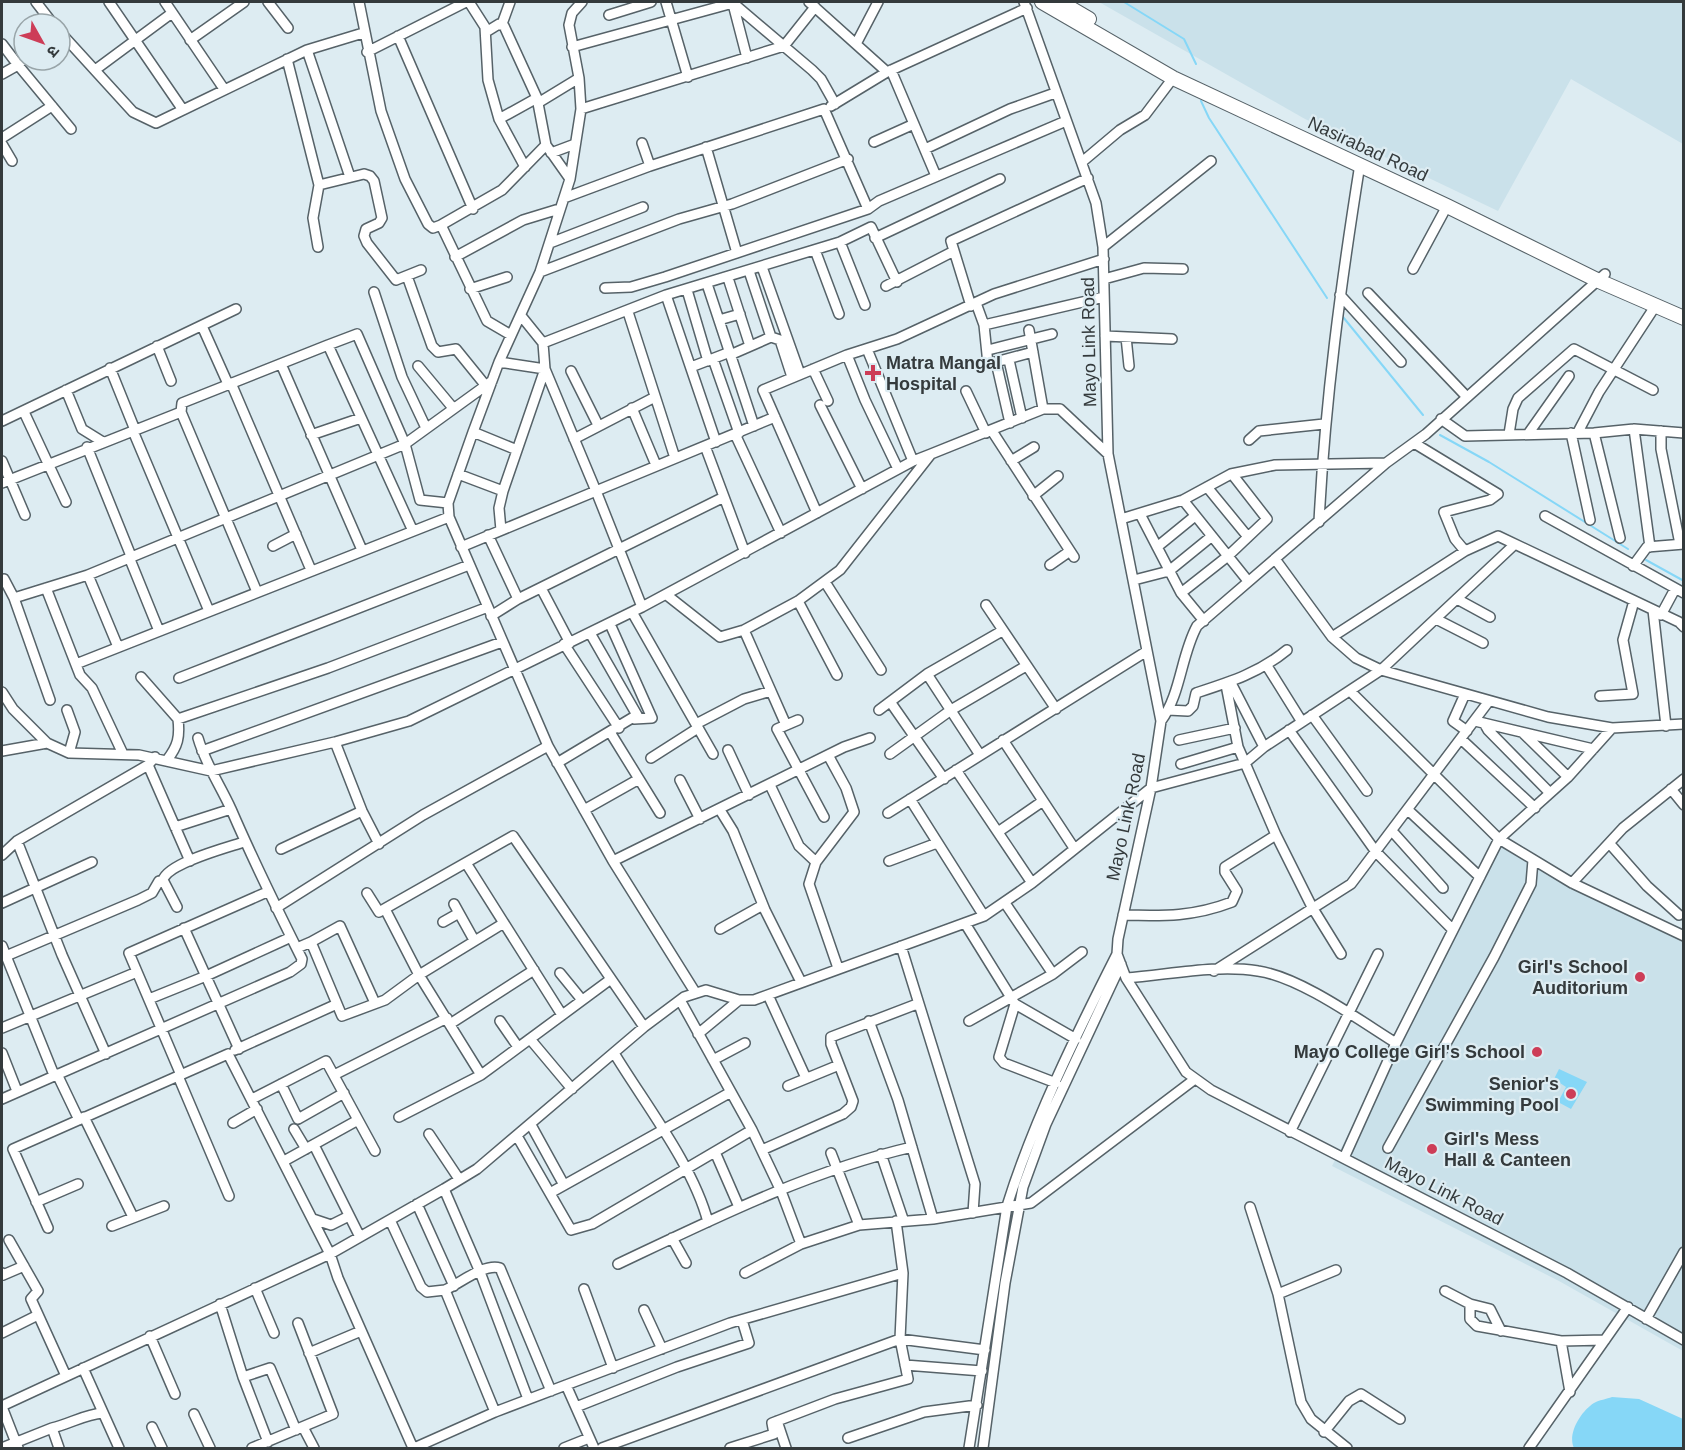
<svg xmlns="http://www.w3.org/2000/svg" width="1685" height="1450" font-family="Helvetica,'Noto Sans Devanagari',sans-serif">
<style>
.built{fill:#cae1ea}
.water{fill:#86d7f7}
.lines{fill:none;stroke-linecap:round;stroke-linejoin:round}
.stream{stroke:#86d7f7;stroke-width:2}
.minor-casing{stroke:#566268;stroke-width:12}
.highway-casing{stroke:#566268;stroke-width:16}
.minor{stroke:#fff;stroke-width:9}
.highway{stroke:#fff;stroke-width:14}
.poi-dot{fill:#cd3d57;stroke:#ddecf2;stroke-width:2}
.labels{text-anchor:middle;stroke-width:4.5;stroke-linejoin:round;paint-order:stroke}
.street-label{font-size:18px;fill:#343a3c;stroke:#ddecf2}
.poi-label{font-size:18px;font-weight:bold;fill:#343a3c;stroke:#ddecf2;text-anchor:end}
</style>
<rect width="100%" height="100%" fill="#ddecf2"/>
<path class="built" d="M1099,2H1683V144L1571,79L1498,211L1305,119Z
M1499,839L1683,938V1351L1559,1281L1332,1166Z"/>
<path class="water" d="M1559,1069L1587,1082L1571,1109L1558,1102L1566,1087L1554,1079Z
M1612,1397L1639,1399L1683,1419V1448H1574C1567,1434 1581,1411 1594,1403C1599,1400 1607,1399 1612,1397Z"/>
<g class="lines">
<path class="stream" d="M1124,2L1184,39L1196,64
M1201,101L1209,118L1327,298
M1343,317L1423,415
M1440,435L1489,462L1628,549
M1646,560L1684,581"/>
<defs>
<path id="minor" d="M36,2L53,24
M109,2L183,110
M165,2L224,89
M268,2L288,28
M359,2L381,111L405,179L428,224L433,228L441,225L502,190L546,145
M469,2L485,27L488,80L499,119L525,167
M582,2L572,13L569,25L579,78L581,109L570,179L540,272L499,362L473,432L448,503L449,517L548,746L613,861L695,992
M666,2L688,77
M809,2L887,72
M1024,2L1096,203L1103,247L1108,454L1161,721L1151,788L1118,939L1117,954L1126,978L1186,1072L1211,1090L1567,1273L1684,1340
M733,4L747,58
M609,15L651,2
M502,24L510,2
M60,32L133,112L156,123L307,50L363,33
M486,32L499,24L504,26L537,98L546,145L570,179
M398,36L473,209
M190,40L244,2
M2,44L18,65L24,59
M856,44L878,2
M572,47L733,3L812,70L821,79L835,104
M307,50L350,177
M367,52L466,2
M287,59L319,185L313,218L318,247
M95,70L172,13
M891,70L936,176
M2,74L18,65L71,129
M538,103L579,78
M831,106L887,72L1027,8
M581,109L784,46L815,7
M499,119L537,98
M2,138L52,106
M874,142L914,124
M642,143L650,166
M2,144L12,161
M706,147L737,253
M925,149L1010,109L1055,93
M551,153L575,144
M1082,162L1120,130L1145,115L1173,78
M319,185L364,174L370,176L374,181L382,218L379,223L366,229L364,236L367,243L396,280L421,270
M564,198L650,166L824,109L868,209
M441,225L487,321L511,335
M875,238L1000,179
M840,242L865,305
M550,243L643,207
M1103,247L1211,161
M815,250L839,314
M455,257L523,220L559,209
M762,267L800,374
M1413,269L1447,206
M749,271L771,337L780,340L792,377
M540,272L679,219L732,204L848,159
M407,276L432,346L438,352L456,349L486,386
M728,278L750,346
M1104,279L1144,268L1183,269
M707,284L754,426
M886,286L954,251
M605,288L631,287L665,277L868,209L879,201L1066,121
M470,289L507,277
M687,290L708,361
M374,292L402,377L426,428
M1368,293L1466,396
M666,295L716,442
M1340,295L1401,362
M976,303L984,325L988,364L1033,352
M971,306L951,241L1088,178
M628,312L675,458
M522,317L543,343
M719,320L740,314
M984,325L1104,297
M202,326L228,384
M1029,330L1043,409
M1105,336L1172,339
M1126,337L1129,366
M328,345L357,334L405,444L420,500L448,503
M157,346L171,381
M867,349L913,461
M988,350L1052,334
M730,355L771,337
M847,355L865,400L898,469
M713,359L739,433
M1009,360L1022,418
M499,362L545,369L543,343L666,295L840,242L871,227L897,282
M996,362L1010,423
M281,364L362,550
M418,366L453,408
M691,367L730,352
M110,368L135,430
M813,369L828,401
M571,371L598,425
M231,383L311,570
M66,390L82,429L103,442
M966,391L986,433
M820,405L862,489
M632,408L656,465
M24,412L66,502
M181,412L257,592
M1441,419L1465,436L1594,433L1634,429L1684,433
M2,421L236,309
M1634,429L1650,547
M133,431L209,611
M992,431L1074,557
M1661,431V449L1680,544
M473,432L517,450
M1578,432L1599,392L1656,305
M1571,433L1590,520
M1594,433L1620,538
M735,434L781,533
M1509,434L1513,409L1518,398L1574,349L1653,390
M1528,434L1569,376
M311,435L361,418
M574,439L655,397
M1249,440L1259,431L1324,424
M1414,443L1498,494L1490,500L1444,512L1455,539L1465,551
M705,446L745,553
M87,447L131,556
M2,461L25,515
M1011,461L1034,447
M458,474L503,491
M2,483L181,412L182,403L328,345L412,529
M1207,487L1248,537
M1033,496L1058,476
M1183,500L1248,581
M817,513L763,390L847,355L897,339L994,294L1104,259
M1140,514L1181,593L1204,621
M1545,516L1684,593
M1121,519L1183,500L1231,474L1275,465L1386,463
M1319,522C1325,401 1341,283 1360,164
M501,530L499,508L503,491L545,369L596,491L775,417
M488,535L518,599
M273,546L296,534
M1157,547L1195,516
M129,557L159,631
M1275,559L1332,637L1356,658L1381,670L1548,717L1612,728L1684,724
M1050,565L1070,551
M1633,566L1647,547L1684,544
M88,575L405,444L492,381
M2,580L4,579L14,598L50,700
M1134,580L1169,571L1212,536
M825,582L881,670
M46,588L80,675L92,688L123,754
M541,588L570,643
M1181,593L1228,556L1267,519L1232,474
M668,596L720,637L744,630L798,601L840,570L931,454L1043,409H1060L1108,454
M14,598L88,575L118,647
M1457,599L1490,617
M798,601L837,675
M986,605L1056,709
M642,607L913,461L931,454
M1653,610L1666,726
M632,612L713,754
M1661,615L1675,589
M491,616L518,599L722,498
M1436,619L1483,643
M610,624L652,718L634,719
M744,630L786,725
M1332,637L1465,551L1498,536L1679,622L1684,627
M564,644L619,728
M76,664L449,517
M1267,666L1302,722
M927,674L980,755
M141,677L178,719L328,668L488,607
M179,678L469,565
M1231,683L1264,747
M1226,685L1238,747L1245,763L1276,835L1312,907L1341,954
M1350,691L1499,839L1572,883L1684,936
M2,692L13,709L47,743L69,753L139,755L211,771L335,742L409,721L642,607L596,491L461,547
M1465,694L1453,721L1467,731
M1600,696L1633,694L1623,640L1634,601
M891,703L944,779
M67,710L75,732L69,753
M879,710L927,674L1002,631
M1168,710L1188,711L1193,706L1196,693C1230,682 1259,673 1287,650
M1312,715L1367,791
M798,720L777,729L824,817
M1161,721C1181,694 1181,655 1197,626L1386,463L1426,434L1605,274
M1475,721L1593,749
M1484,723L1488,730L1550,793
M696,724L744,699L771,691
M1289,730L1376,852L1453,930
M610,732L660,813
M1523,733L1568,777
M1461,739L1535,808
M1003,740L1074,848
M1179,740L1235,728
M335,742L362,811L379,844
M728,750L749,795
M2,751L47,743
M202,751L502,642
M890,754L951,710L1026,666
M828,755L846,788L854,812L816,862L809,884L838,968
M651,758L698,728
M167,760C178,746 180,737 178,719
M557,763L637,715L590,633
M1181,764L1238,747
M148,765L190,861
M956,770L1032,883
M680,780L700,819
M770,785L799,846L816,862
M1671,789L1684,805
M910,799L984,916
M584,810L639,779
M720,810L733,831L765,910L801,982
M1408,810L1480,877
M888,813L1147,651
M175,827L231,809
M1392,831L1443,888
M998,832L1043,801
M17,841L62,955L106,1054
M1610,844L1647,886L1679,915
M281,849L362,811
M2,855L17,841L148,765L155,757
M613,861L844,747L870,738
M889,861L937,843
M466,863L562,1015
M1572,883L1623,828L1684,779
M367,893L379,912L513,836L644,1027
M2,903L92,862
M1005,903L1053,974
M454,904L474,940
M177,907L163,880C168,863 226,848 244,842
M276,908L423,815L548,746
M385,909L419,975L504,923
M1123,915C1164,916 1193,917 1232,902L1237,891L1225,872V867L1276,835
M443,922L459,913
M966,925L1015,1004L1076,1039
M184,928L239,1049
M720,929L763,905
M311,942L340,926L375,1003
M2,946L54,1075
M901,946L975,1184L973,1213
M297,948L311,942L342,1016L385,1000L419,975L481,1075
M6,956L138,900L152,893L159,881L163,880
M1214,971L1351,884L1489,701
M560,973L582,1000
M1126,978C1168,975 1216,964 1258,971C1300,977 1359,1020 1396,1043
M768,995L806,1078
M149,999L206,976L289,938
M680,1000L752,1130
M1015,1004L999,1057L1004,1063L1056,1083
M500,1021L518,1047
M869,1021L898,1100L933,1219
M969,1021L1053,974L1082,952
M450,1024L534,970
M2,1028L137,972
M698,1034L739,1000
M530,1039L572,1089
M235,1050L337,1004
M2,1053L17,1091
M614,1053C645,1104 693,1165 708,1222
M713,1060L745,1043
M57,1074L79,1120
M181,1075L129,953L267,892
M334,1075L447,1018
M178,1076L229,1196
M281,1084L298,1119L344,1093
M788,1086L839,1065
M2,1099L290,972L301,964L302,959C277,909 253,860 231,809C220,785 205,763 198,738
M252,1099L326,1061L375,1151
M84,1117L133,1217
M399,1117L481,1075L611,979
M233,1123L257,1109
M531,1125L564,1185
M294,1129L306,1149
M1290,1132L1378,954
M429,1134L459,1179
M517,1136L571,1230L592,1224L752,1130L781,1191L801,1244
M314,1145L360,1237
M1388,1148L1494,957L1531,884L1533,860
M762,1150L843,1114L851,1107L853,1101L831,1044V1037L917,1004
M715,1152L739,1207
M831,1153L859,1225
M881,1154L903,1219
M1344,1158L1396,1043L1499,839L1568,777L1612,728
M284,1161L358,1120
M444,1189L480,1272L528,1399
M550,1193L731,1092
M36,1202L78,1184
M417,1204L454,1286
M1250,1207L1278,1294L1301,1402L1311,1419L1347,1448
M313,1219L331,1225L349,1216
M390,1220L421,1287L427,1292L445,1290L495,1412
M896,1221L903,1273
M112,1226L164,1206
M48,1228L13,1149L228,1054L330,1254L338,1278L413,1448
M672,1238L686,1263
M9,1240L38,1291L31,1299L66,1376
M618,1264C713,1219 809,1171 912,1147
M2,1273L3,1275L24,1266
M745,1273L801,1244L859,1225L933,1219L1031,1203L1195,1079
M255,1288L274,1333
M584,1289L613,1368
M445,1290C459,1284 484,1263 500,1268L551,1391
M1445,1291L1470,1304V1319L1477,1326L1561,1341L1605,1340
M1278,1294L1336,1270
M220,1304L243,1377L268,1442
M1470,1304L1490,1309L1501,1331
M644,1310L662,1349
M1646,1319L1684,1252
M2,1333L38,1315
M150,1336L175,1394
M1561,1341L1570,1392
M309,1353L361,1331
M905,1365L982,1371
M83,1368L119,1448
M243,1377L270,1368L296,1430
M2,1406L330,1254L444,1189L477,1169L644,1027L684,997L706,990L739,1000H754L984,916L1032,883L1151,788L1245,763L1264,747L1381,670L1514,545
M2,1407L18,1448
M576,1407L677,1367L749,1343L742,1320
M194,1414L210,1448
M777,1421L786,1448
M152,1427L162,1448
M303,1427L314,1448
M52,1428C70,1424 85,1414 103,1413
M1324,1432L1349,1401L1361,1394L1400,1419
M848,1438L924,1412L977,1405
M2,1448L52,1428L59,1448
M252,1448L333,1414L298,1323
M414,1448L495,1412L566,1385
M564,1448L589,1438
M594,1448L566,1385L730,1323L903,1273L900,1339L908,1379L835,1399L772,1423L774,1434L730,1448
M602,1448L900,1339L985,1350
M969,1448L1007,1206C1034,1120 1076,1035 1117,954
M983,1448L1005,1283L1023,1187L1046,1124L1121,964
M1529,1448L1628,1307"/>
<path id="highway" d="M1042,2L1173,78L1447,206L1599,281L1684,318
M1060,2L1089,19"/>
</defs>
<use href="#minor" class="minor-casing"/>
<use href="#highway" class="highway-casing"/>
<use href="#minor" class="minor"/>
<use href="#highway" class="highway"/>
</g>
<g class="poi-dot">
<path d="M870 364h6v6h6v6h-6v6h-6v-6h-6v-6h6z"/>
<circle cx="1640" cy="977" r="6"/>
<circle cx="1537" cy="1052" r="6"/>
<circle cx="1571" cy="1094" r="6"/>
<circle cx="1432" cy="1149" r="6"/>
</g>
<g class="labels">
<g class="street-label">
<text transform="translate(1368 149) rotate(25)" y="6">Nasirabad Road</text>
<text transform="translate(1089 342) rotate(-91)" y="6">Mayo Link Road</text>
<text transform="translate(1126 817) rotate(-78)" y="6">Mayo Link Road</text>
<text transform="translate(1444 1191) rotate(27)" y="6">Mayo Link Road</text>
</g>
<g class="poi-label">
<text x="886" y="369" text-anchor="start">Matra Mangal<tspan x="886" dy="21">Hospital</tspan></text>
<text x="1628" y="973">Girl's School<tspan x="1628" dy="21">Auditorium</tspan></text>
<text x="1525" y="1058">Mayo College Girl's School</text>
<text x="1559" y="1090">Senior's<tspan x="1559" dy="21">Swimming Pool</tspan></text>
<text x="1444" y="1145" text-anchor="start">Girl's Mess<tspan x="1444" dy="21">Hall &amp; Canteen</tspan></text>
</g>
</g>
<rect width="1685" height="1450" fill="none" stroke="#343a3c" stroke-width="6"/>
<g transform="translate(42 42) rotate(130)"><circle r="28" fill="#ddecf2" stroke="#99a5a9" stroke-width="1.5"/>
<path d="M0-4.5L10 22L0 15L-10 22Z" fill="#cd3d57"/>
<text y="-9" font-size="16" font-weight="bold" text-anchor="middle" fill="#343a3c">उ</text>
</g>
</svg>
